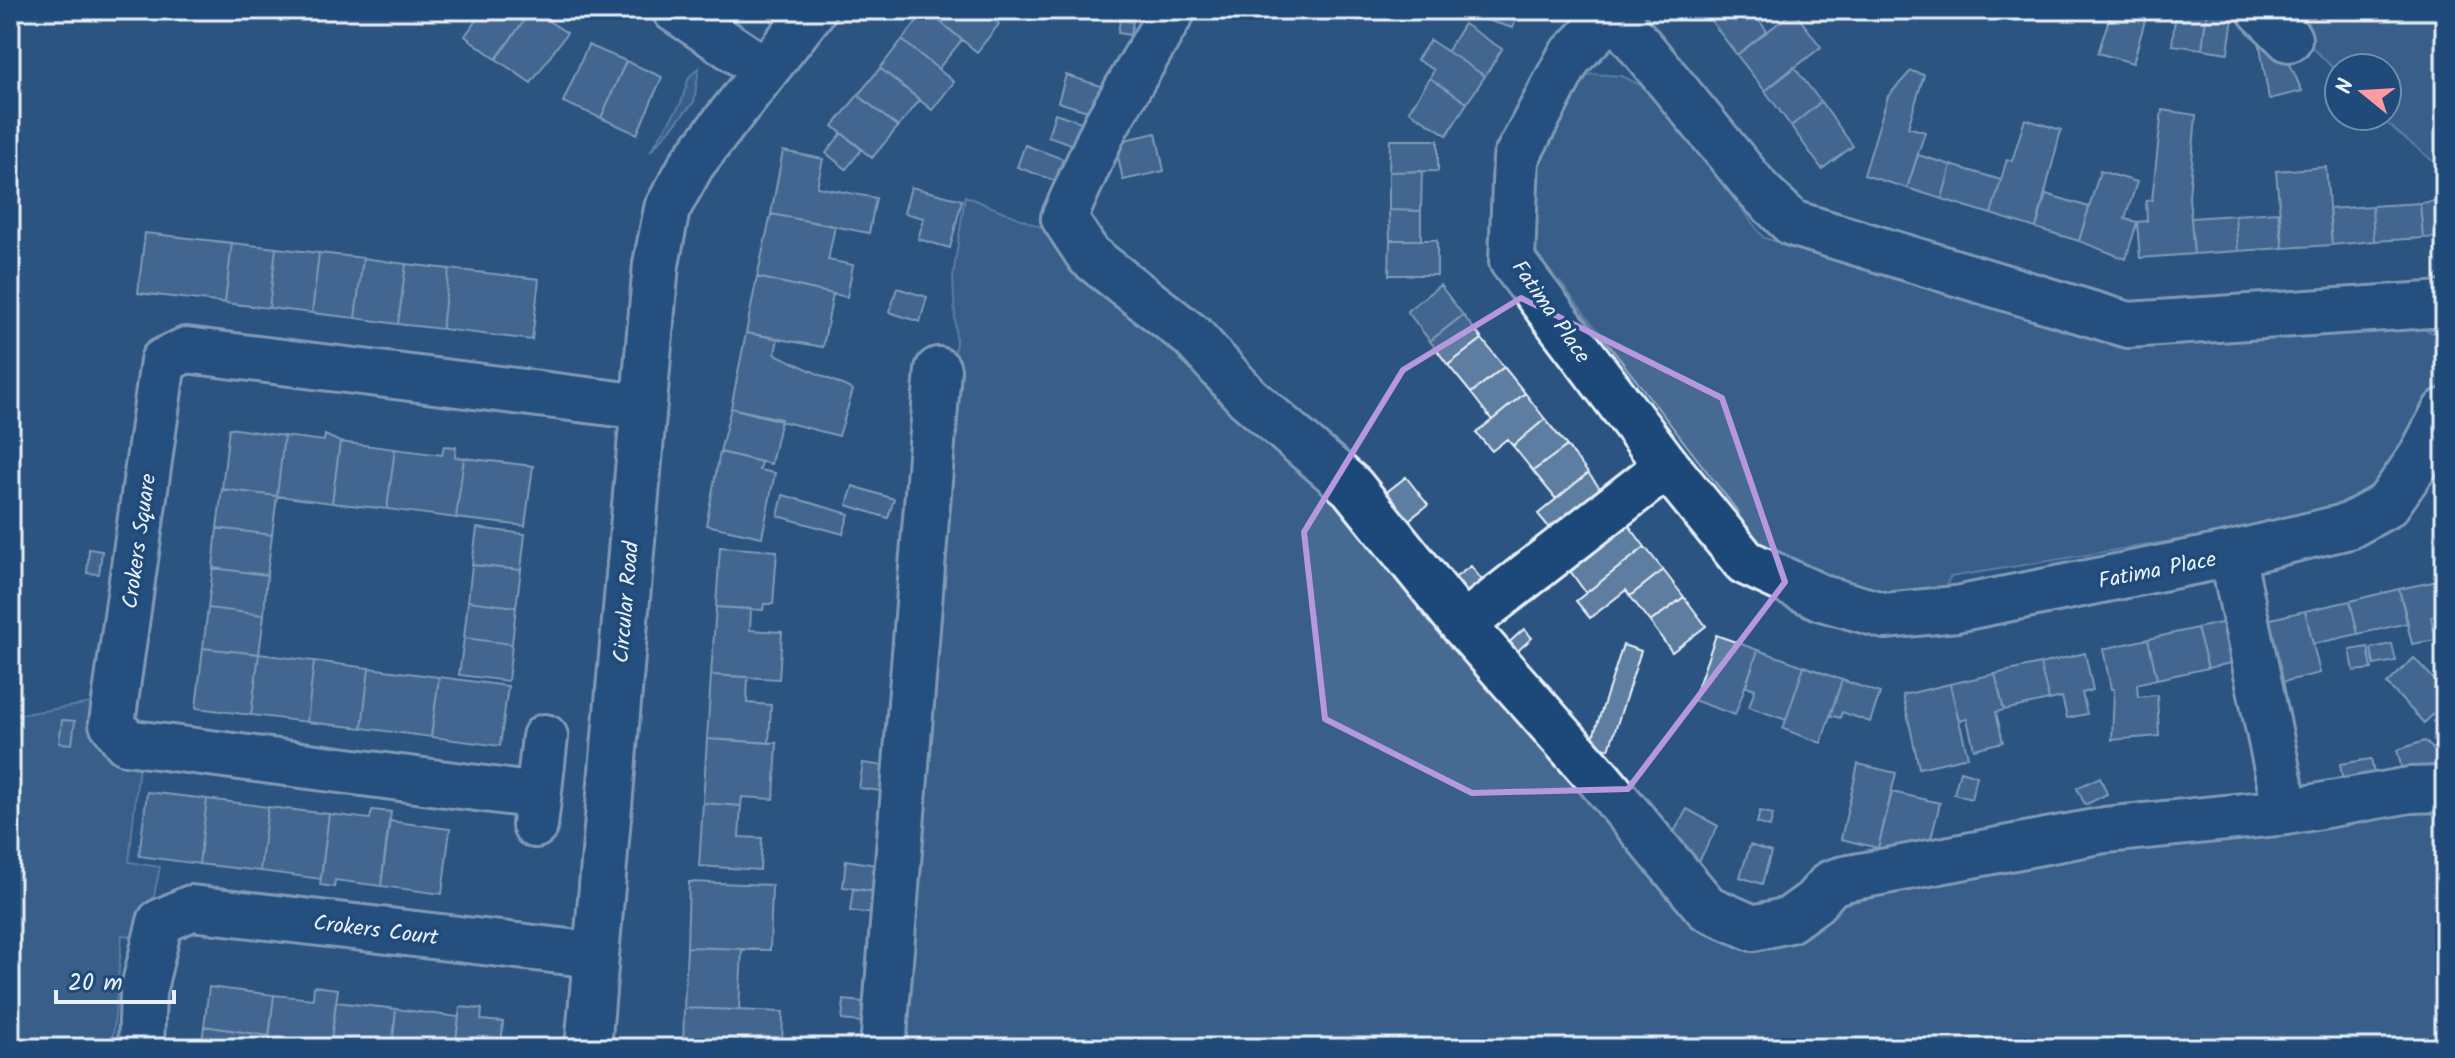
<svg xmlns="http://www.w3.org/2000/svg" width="2455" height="1058" font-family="Kalam,sans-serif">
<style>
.green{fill:#476b93;stroke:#98aec6;stroke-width:2}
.building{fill:#5d7da1;stroke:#e8f1f8;stroke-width:2}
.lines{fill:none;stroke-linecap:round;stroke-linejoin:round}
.minor-casing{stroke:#e8f1f8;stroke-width:50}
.major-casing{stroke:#e8f1f8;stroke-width:50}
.minor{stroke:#1f4a7a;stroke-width:44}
.major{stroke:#1f4a7a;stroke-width:44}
.marked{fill:none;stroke:#b798de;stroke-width:6;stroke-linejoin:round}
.labels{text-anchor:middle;stroke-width:7;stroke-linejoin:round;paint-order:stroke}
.street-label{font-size:22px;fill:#e8f1f8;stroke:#1f4a7a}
</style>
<rect width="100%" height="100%" fill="#2b5482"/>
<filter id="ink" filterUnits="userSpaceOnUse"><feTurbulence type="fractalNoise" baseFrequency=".0125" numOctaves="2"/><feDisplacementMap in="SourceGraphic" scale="16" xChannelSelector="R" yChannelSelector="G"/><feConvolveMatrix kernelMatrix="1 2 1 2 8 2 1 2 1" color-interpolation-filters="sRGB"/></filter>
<g filter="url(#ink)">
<path class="green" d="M2275,10H2445V171L2378,116H2387V68H2339V74Z
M699,68L694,102L650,152L681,103L689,77Z
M1591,74L1622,76L1648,89L1764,238L2123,347L2417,326L2445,338V396L2385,483L2325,516L1950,577L1942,596L1861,593L1797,568L1736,530L1739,513L1560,282L1539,280L1527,240L1532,158L1565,88Z
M965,196L1048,230L1327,481L1731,940L1755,950L1779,943L1858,890L2445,799V1048H893L956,340L953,277Z
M92,703L139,764L129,862L160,867L145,938L122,935L112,1048H10V741L18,715Z"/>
<path class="building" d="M483,10H532L496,59L465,36Z
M532,10L567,33L531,83L496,59Z
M926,10L962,40L938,69L902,40Z
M926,10H982L999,24L977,52Z
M1485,10H1518L1513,28L1483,19Z
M1727,10H1751L1767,31L1737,55L1712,22Z
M2112,10H2148L2133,63L2098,53Z
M2176,10H2207L2202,49L2172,45Z
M2207,10H2234L2228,53L2202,49Z
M1794,11L1821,47L1765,91L1737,55Z
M1120,20L1133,22L1130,35L1118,33Z
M1464,24L1502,49L1485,76L1447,51Z
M2258,34L2278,37L2302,91L2269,99Z
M902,40L954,82L932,110L880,68Z
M1430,40L1485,76L1467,103L1430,78L1434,70L1417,60Z
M588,45L626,61L601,118L563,102Z
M626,61L662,77L637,134L601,118Z
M1794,67L1821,102L1791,126L1765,91Z
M880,68L920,100L898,127L858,95Z
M1911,71L1924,75L1908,127L1925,132L1907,188L1864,175L1888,96Z
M1066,75L1110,89L1101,115L1058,102Z
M1430,78L1467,103L1447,135L1409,111Z
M858,95L898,127L872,158L833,126Z
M1821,102L1853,146L1822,169L1791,126Z
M2162,110L2196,115L2189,197L2194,254L2140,258L2137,222L2147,221L2146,201L2152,200Z
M1055,113L1087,124L1079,147L1048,136Z
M2025,119L2061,130L2036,228L1991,214L2007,159L2012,161Z
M842,133L862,149L846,169L826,153Z
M1156,133L1164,171L1123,180L1115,142Z
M1390,140H1438V171L1389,172Z
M1025,145L1063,159L1055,181L1017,167Z
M783,151L823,159L817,187L876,198L869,233L771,214Z
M1918,155L1951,165L1942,199L1907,188Z
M1951,165L2001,180L1991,214L1942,199Z
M2326,167L2332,245L2283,248L2276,171Z
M1422,171L1421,211L1389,210V172Z
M2100,171L2137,182L2125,219L2137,222L2126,259L2079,241Z
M2441,185H2445V237L2423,238L2420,203L2443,200Z
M911,187L962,200L950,248L918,239L924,218L904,213Z
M2046,194L2089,207L2079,241L2036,228Z
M2420,203L2423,238L2374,241L2372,206Z
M2372,206L2374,241L2332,245L2329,209Z
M1389,210L1421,211V240H1390Z
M2278,212L2283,248L2238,251L2235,215Z
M771,214L835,226L828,260L853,265L847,297L757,277Z
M2235,215L2238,251L2194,254L2191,218Z
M145,233L232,243L225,303L138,293Z
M1390,240H1437V275H1389Z
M232,243L276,248L269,308L225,303Z
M276,248L319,253L312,313L269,308Z
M319,253L363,258L355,318L312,313Z
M363,258L406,264L398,324L355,318Z
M406,264L449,269L442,329L398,324Z
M449,269L539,279L532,340L442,329Z
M757,277L833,294L823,347L746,333Z
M1440,285L1463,315L1430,341L1407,311Z
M897,288L927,297L920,322L889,312Z
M1463,315L1482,339L1448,365L1430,341Z
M746,333L778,338L775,354L853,390L839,436L731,408Z
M1482,339L1504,367L1471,393L1448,365Z
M1504,367L1525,393L1492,420L1471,393Z
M1525,393L1545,419L1513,446L1507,439L1492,451L1476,433Z
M731,408L781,419L771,464L720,452Z
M1545,419L1567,446L1533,471L1513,446Z
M229,428L284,436L277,496L222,489Z
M325,435L340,442L332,503L277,496L284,436L324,441Z
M340,442L395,449L387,509L332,503Z
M444,446L456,447L455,457L464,458L456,518L387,509L395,449L442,455Z
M1567,446L1588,473L1556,499L1533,471Z
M720,452L761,462L759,470L775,473L762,537L706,525Z
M464,458L533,466L525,526L456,518Z
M1588,473L1611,502L1561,542L1538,514Z
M1406,477L1428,505L1401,526L1379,498Z
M853,486L894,499L888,518L847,505Z
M222,489L277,496L272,535L217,528Z
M783,495L849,514L843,534L778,516Z
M1622,516L1645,547L1586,593L1563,561Z
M217,528L272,535L267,575L213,568Z
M477,528L525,534L521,570L472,565Z
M720,547L777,551L773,604H764L763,610L716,607Z
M1645,547L1663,570L1630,596L1626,590L1590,618L1576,601Z
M89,549L102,551L99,574L87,573Z
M472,565L521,570L516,607L468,601Z
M1471,566L1494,596L1468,615L1445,585Z
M213,568L267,575L264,615L208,608Z
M1663,570L1684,597L1650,622L1630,596Z
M2442,580L2445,614L2431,617L2436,640L2412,644L2399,589Z
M2399,589L2408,623L2358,634L2350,601Z
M1684,597L1706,626L1672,652L1650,622Z
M468,601L516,607L512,644L464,638Z
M2350,601L2358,634L2313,644L2305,611Z
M716,607L751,609L750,630L782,632L779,679L711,675Z
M208,608L264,615L259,654L203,648Z
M2305,611L2320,673L2278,683L2258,622Z
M2240,619L2249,659L2208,668L2197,628Z
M2197,628L2208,668L2157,679L2148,639Z
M1524,629L1532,638L1512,656L1504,647Z
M1716,635L1758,650L1735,715L1693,700Z
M464,638L512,644L508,681L459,675Z
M2148,639L2157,679L2137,684L2138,697L2157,695L2159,736L2112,740L2114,689H2111L2103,649Z
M2392,644L2396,661L2374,665L2371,648Z
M1623,645L1641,651L1609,749L1591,743Z
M2368,647L2372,669L2354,671L2350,650Z
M203,648L259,654L251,715L196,708Z
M1758,650L1804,666L1786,720L1749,707L1755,689L1746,686Z
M2085,653L2093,690L2082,693L2087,714L2067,718L2062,697L2049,700L2040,664Z
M259,654L314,661L307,722L251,715Z
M2414,658L2445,691V703L2424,723L2387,684Z
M314,661L369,668L362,728L307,722Z
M2040,664L2049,700L2004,710L1995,674Z
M1804,666L1842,680L1821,743L1783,729Z
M369,668L439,677L431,737L362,728Z
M1995,674L2004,710L1996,712L2003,742L1974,749L1967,719L1959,721L1950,684Z
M711,675L748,677L747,703L771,705L769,743L707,739Z
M439,677L508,686L500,746L431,737Z
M1842,680L1880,693L1870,722L1842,712L1840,718L1830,715Z
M1950,684L1968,757L1919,768L1903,695Z
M62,720L75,721L72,744L59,743Z
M707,739L777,743L774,799L742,797L741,806L703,803Z
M2425,741L2443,759L2439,774L2405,781L2397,750Z
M2371,759L2376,783L2344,789L2340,764Z
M863,763L892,767L888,792L859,788Z
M1858,764L1896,773L1878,848L1841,839Z
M1960,771L1977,776L1971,799L1954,794Z
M2100,777L2107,794L2085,805L2077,788Z
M147,792L207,799L199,864L139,856Z
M1892,792L1940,803L1926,859L1878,848Z
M207,799L268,807L260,871L199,864Z
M703,803L741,806L739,837L762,838L760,870L699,866Z
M268,807L329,814L321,879L260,871Z
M1687,809L1718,826L1699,861L1671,837Z
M372,810L391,812L381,886L335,880L334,887L320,885L329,814L370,819Z
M1760,811L1773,814L1770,827L1757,823Z
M389,821L450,829L442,894L381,886Z
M1750,845L1771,852L1762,884L1740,877Z
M846,860L883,866L879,892L843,887Z
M689,882L772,885L770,950L687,947Z
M853,889L879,892L876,914L850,911Z
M687,947L742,949L739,1010L684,1008Z
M314,986L338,989L330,1048H268L274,995L313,999Z
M209,987L274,995L269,1036L204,1026Z
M844,1000L871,1003L870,1023L842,1020Z
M336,1002L396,1009L392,1048H330Z
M460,1007L482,1009L481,1020L503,1022L501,1048H455Z
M684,1008L783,1012L782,1048H683Z
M396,1009L459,1017L455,1048H392Z
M204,1026L269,1036L268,1048H201Z"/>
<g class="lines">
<defs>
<path id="minor" d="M675,10L764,69
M1173,10L1105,127L1064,218L1089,256L1193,337L1247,397L1352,487L1463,625L1601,781L1707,908L1753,928L1789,920L1814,902L1831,883L1844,879L2105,830L2286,812L2410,790L2445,789
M2260,10L2289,39
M2445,304L2128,325L1792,223L1759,191L1613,13L1569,58L1516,158L1512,261L1667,466L1745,562L1822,598L1885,616L1956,609L2232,554L2349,526L2387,505L2420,458L2445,411
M2232,554L2286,812
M1463,625L1667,466
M538,796L126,742L112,723L163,361L186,350L643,407
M535,825L545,737
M141,1048L143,992L160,922L191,908L595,955
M883,1048L938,370"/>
<path id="major" d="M588,1048L656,264L667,209L692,164L813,10"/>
</defs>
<use href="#minor" class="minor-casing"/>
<use href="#major" class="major-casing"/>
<use href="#minor" class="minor"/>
<use href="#major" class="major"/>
</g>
</g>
<path d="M0 0H2455V1058H0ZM1521,298L1722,398L1785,582L1628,789L1472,793L1325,719L1304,532L1403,370Z" fill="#2b5482" fill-opacity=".55" fill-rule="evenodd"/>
<path class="marked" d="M1521,298L1722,398L1785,582L1628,789L1472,793L1325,719L1304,532L1403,370Z"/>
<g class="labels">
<g class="street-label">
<text transform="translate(1552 311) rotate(55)" y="8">Fatima Place</text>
<text transform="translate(138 541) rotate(-82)" y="8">Crokers Square</text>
<text transform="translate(2157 569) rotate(-11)" y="8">Fatima Place</text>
<text transform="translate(625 602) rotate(-85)" y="8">Circular Road</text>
<text transform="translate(376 929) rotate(7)" y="8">Crokers Court</text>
</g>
</g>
<rect width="2455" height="1058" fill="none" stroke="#1f4a7a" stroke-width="40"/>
<rect x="20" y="20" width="2415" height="1018" fill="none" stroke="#e8f1f8" stroke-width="3" filter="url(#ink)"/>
<g transform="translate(2363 92) rotate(288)"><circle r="38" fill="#1f4a7a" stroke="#6f8dac" stroke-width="2"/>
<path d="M0-6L14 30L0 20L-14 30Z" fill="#ff9aa2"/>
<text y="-12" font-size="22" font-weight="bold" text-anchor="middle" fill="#e8f1f8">N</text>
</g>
<path d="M56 990v12h118v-12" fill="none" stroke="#e8f1f8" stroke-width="4"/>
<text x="68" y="990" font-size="24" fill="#e8f1f8" stroke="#1f4a7a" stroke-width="6" paint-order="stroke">20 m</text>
</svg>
